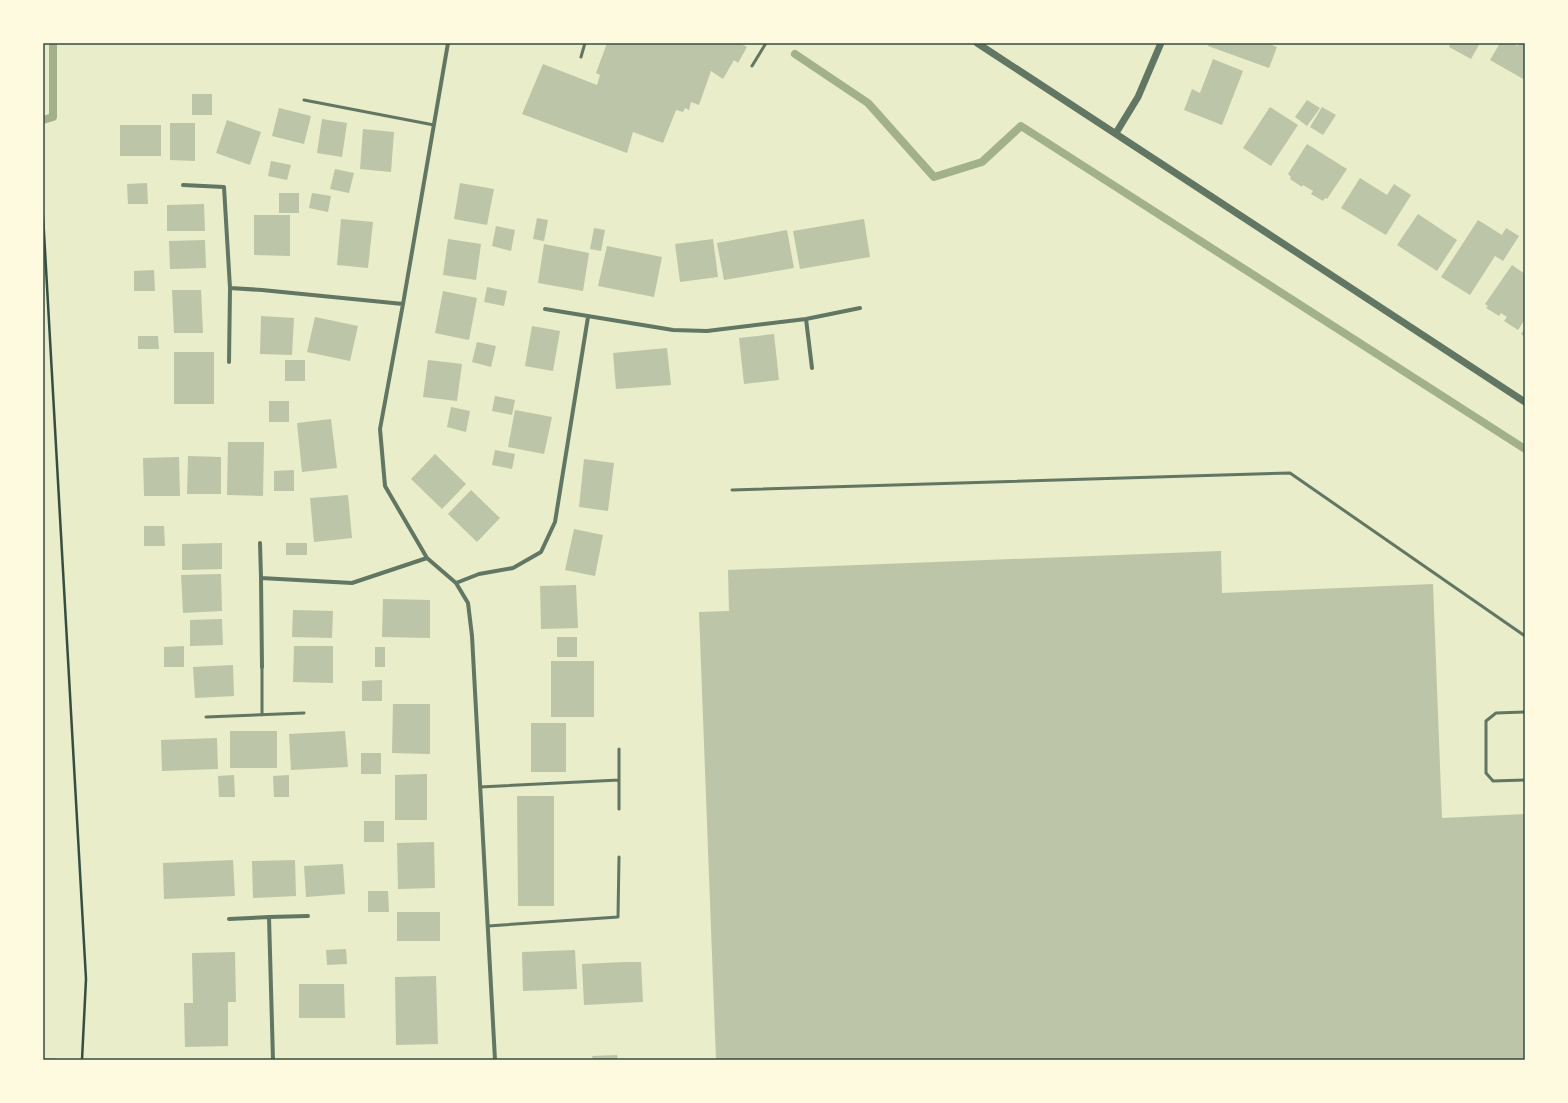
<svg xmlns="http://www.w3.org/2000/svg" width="1568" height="1103" font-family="Commissioner,sans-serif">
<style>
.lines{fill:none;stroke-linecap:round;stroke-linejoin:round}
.stream{stroke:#a3b18a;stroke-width:8}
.building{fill:#bcc5a7}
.path{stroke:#344e41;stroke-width:2.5}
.service{stroke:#617663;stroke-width:3}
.minor{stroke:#617663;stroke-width:4}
.tertiary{stroke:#617663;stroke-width:7}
.neatline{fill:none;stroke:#344e41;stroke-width:1.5}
</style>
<rect width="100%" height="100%" fill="#e9edc9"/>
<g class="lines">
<path class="stream" d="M795,54L868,103L934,177L982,162L1021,126L1525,449
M43,120L53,117V43"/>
</g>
<path class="building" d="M607,43H740L747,47L738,63L734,60L723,79L711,71L699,105L691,102L689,110L685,108L683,112L676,110L663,143L633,132L627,153L522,114L543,64L597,85L600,75L596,73Z
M1209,43H1267L1277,47L1269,68L1208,46Z
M1451,43H1480L1471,59L1449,47Z
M1500,43H1512L1518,46L1519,43H1525V80L1490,60Z
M1213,59L1243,71L1222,125L1184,110L1192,89L1200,93Z
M192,94H212V115H192Z
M1307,100L1320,108L1307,126L1295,117Z
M1270,107L1298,125L1271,166L1243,148Z
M1322,107L1336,115L1323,135L1310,127Z
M279,108L311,116L304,144L272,136Z
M322,119L347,123L342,157L317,153Z
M227,120L261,132L250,165L216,153Z
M170,123H195V161L170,160Z
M120,125H161V156H120Z
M363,129L394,132L391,172L360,169Z
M1307,144L1347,169L1327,199L1325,198L1323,201L1311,194L1313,191L1303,185L1302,187L1290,179L1291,177L1288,174Z
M271,161L291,165L287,180L268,176Z
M335,169L354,173L349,193L330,189Z
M1360,178L1387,195L1394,184L1411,195L1386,235L1341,208Z
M147,183L148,204H128L127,184Z
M460,183L494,189L487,225L454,219Z
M279,193H299V213H279Z
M312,193L331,196L328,212L309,208Z
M204,204L205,231H167V205Z
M1418,214L1457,240L1437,271L1397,245Z
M254,215H290V256L254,255Z
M537,218L548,220L544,241L533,239Z
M341,219L373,222L368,268L337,265Z
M864,219L870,257L800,269L793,231Z
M1478,220L1502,235L1506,228L1519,236L1503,261L1495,256L1470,295L1441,277Z
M496,226L515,230L511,251L492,246Z
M594,228L605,230L601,251L590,249Z
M787,230L794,268L724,280L717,243Z
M448,239L481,244L476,280L443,275Z
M713,239L718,277L680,282L675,244Z
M205,240L206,268L170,269L169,241Z
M544,244L589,253L583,291L538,283Z
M607,246L662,257L654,297L598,286Z
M1512,265L1525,274V319L1518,330L1504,321L1507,317L1501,313L1499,316L1486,308L1488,306L1485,304Z
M154,270L155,291H134V271Z
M487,287L507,291L504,306L484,302Z
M172,290H201L203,333H174Z
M443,291L477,298L469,340L435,333Z
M261,316L294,318L292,355L260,354Z
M315,317L358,326L350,361L307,352Z
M532,326L560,331L553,371L525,366Z
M1525,328V337L1521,334Z
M774,334L779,380L744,384L739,338Z
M138,336H158L159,349H138Z
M477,342L496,346L491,367L472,362Z
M667,348L671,385L616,389L613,353Z
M174,352H214V404H174Z
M285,360H305V381H285Z
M428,360L462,364L457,401L423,397Z
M495,396L515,400L512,415L492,411Z
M269,401H289V422H269Z
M451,407L470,411L466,432L447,427Z
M515,410L552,417L544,454L508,447Z
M331,419L337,468L302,472L297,423Z
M228,442H264L263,496L227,495Z
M495,450L515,454L512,469L492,465Z
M435,454L466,484L442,509L411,479Z
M188,456L221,457V494H187Z
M179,457L180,496H144L143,458Z
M584,459L614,463L608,511L579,507Z
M294,470V491H274V471Z
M471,490L500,518L477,542L448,514Z
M348,495L352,538L314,542L310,498Z
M144,526H164L165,546H144Z
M574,529L603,535L595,576L565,570Z
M222,543V569L182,570V544Z
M286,543H307V555H286Z
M1221,551L1222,593L1433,584L1442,818L1525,814V1060H716L699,612L729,611L728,570Z
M221,574L222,611L183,613L181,575Z
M576,585L578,628L541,629L540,586Z
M383,599L430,600V638L382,637Z
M293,610L333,611L332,638L292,637Z
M222,619L223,645L190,646V620Z
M557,637H577V657H557Z
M184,646V667H164V647Z
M294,646H333V683L293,682Z
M375,647H385V667H375Z
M551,661H594V717H551Z
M233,665L234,696L195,698L193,667Z
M382,680V701H362V681Z
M393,704H430V754L392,753Z
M531,723H566V772H531Z
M230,731H277V768H230Z
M345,731L348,767L291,770L289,734Z
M217,738L218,769L162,771L161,740Z
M361,753H381V774H361Z
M427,774V820H395V775Z
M234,775L235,797H219L218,776Z
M289,775V797H274L273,776Z
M517,796H554V906H518Z
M364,821H384V842H364Z
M434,842L435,888L398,889L397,843Z
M233,860L235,896L164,899L163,863Z
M295,860L296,896L253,898L252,861Z
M343,864L345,894L306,897L304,866Z
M368,891H388L389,912H368Z
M397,912H440V941H397Z
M346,949L347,964L327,965L326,950Z
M575,950L577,989L523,991L522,952Z
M235,952L236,1002H228V1046L185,1047L184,1003H193L192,953Z
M624,962H641L643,1002L584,1005L582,964Z
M436,976L438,1044L396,1045L395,977Z
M299,984H344L345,1018H299Z
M617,1055L618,1060H593L592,1056Z"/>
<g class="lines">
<path class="path" d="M43,215L86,979L82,1060
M43,1060H55"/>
<path class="service" d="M581,57L585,43
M752,66L766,43
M304,100L434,125
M732,490L1290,473L1525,636
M262,667V715
M1525,712L1496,713L1486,721V773L1493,781L1525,780
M206,717L304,713
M619,780V809
M480,787L619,780V749
M488,926L618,917L619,857"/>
<path class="minor" d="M448,43L403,304L380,429L385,486L427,558L456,583L468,603L472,636L495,1060
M183,185L224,187L230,288L229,362
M230,288L262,290L403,304
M545,309L673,330L707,331L806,319L860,308
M806,319L812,368
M260,543L261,578
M456,583L479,574L513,568L541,552L555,522L588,317
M262,667L261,578L352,583L427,558
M269,917L308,916
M229,919L269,917L273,1060"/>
<path class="tertiary" d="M977,43L1525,402
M1116,133L1138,97L1161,43"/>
</g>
<rect width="1568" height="1103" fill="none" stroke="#fefae0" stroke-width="88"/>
<rect x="44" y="44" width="1480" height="1015" class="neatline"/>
</svg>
